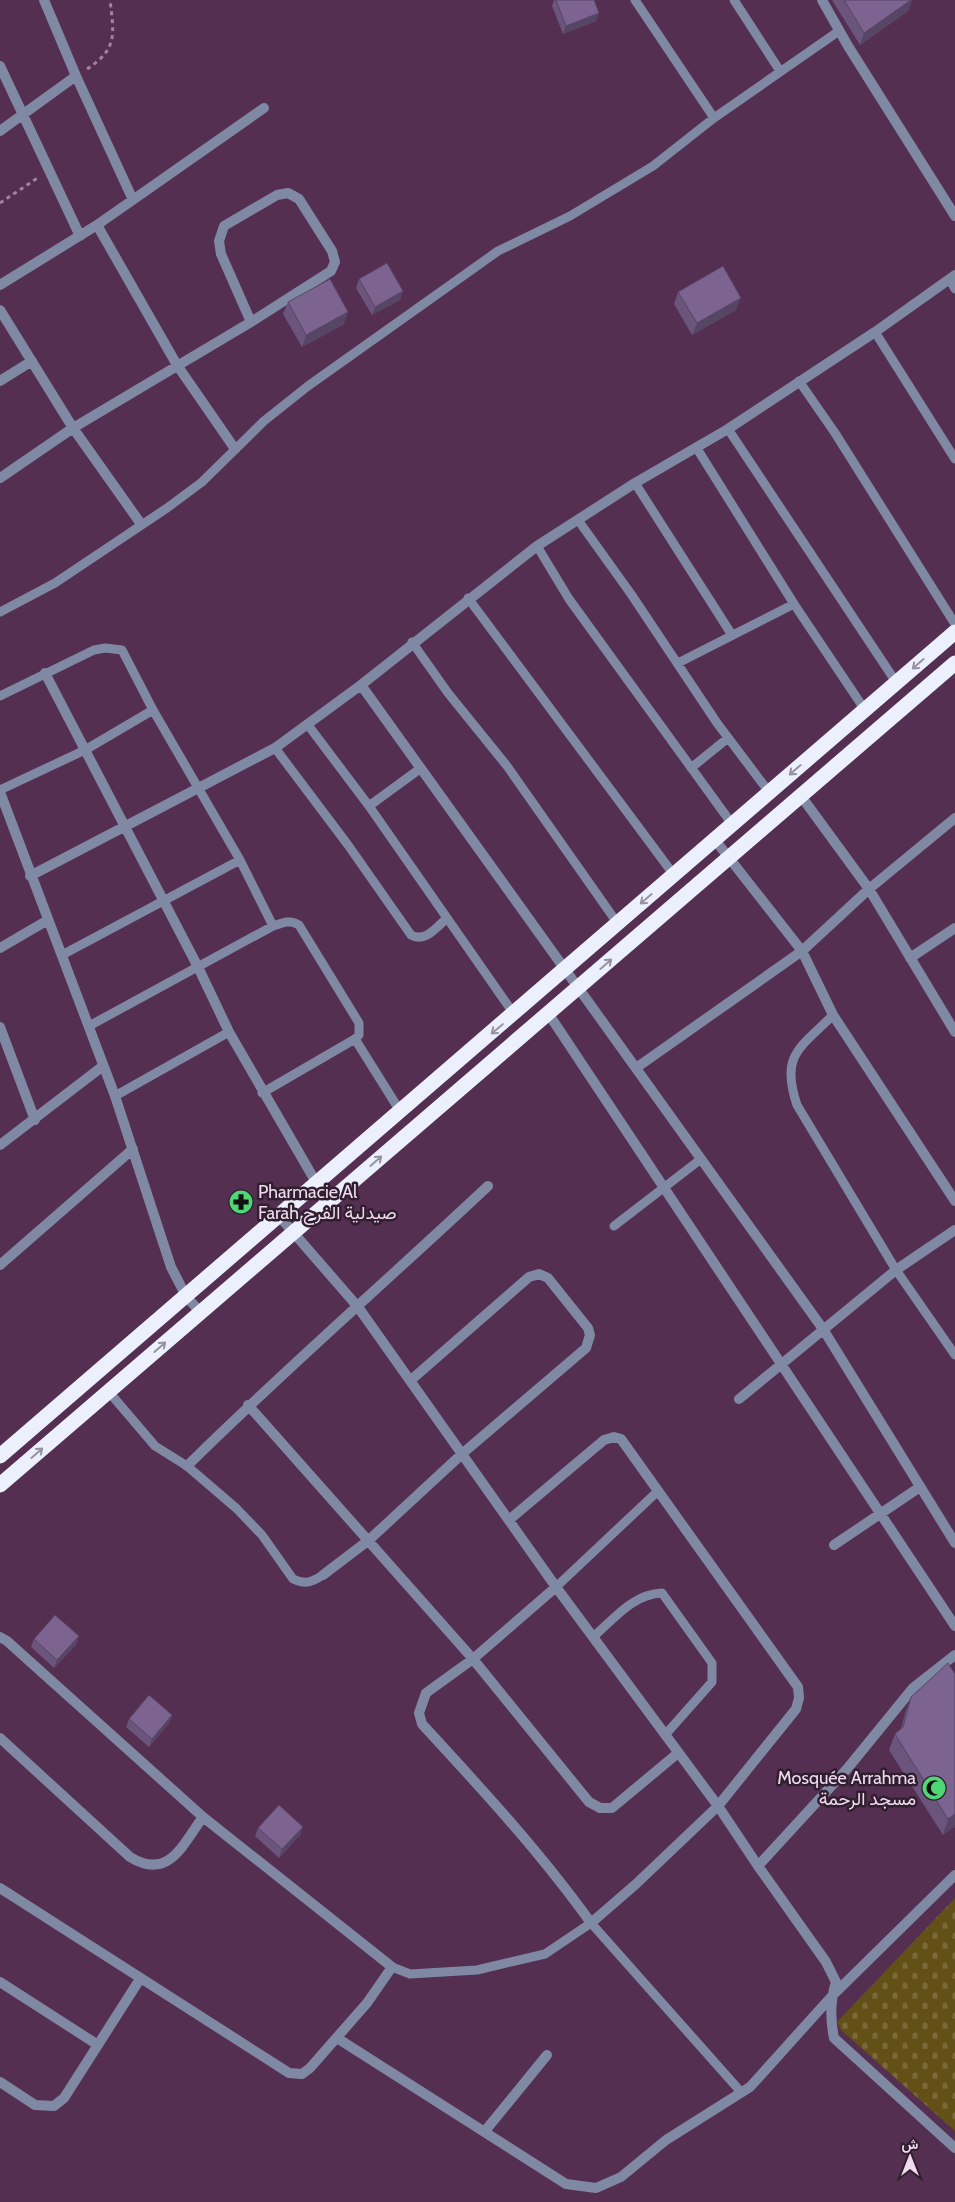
<svg xmlns="http://www.w3.org/2000/svg" width="955" height="2202" font-family="Cabin,Vazirmatn,sans-serif">
<style>
.cemetery{fill:url(#cemetery-stones)}
.lines{fill:none;stroke-linecap:round;stroke-linejoin:round}
.path{stroke:#a1839f;stroke-width:3;stroke-dasharray:4 4;stroke-linecap:butt}
.lane{stroke:#8089a3;stroke-width:9}
.street{stroke:#8089a3;stroke-width:10}
.highway{stroke:#ecf0fd;stroke-width:15}
.wall{fill:#6b557c}
.shaded-wall{fill:#574565}
.building{fill:#7c6390;stroke:#574565}
.oneway{stroke:#9792a0}
.labels{text-anchor:middle;stroke-width:5;stroke-linejoin:round;paint-order:stroke}
.poi-label{font-size:18px;fill:#f1daef;stroke:#301f2e;text-anchor:start}
</style>
<defs>
<pattern id="cemetery-stones" width="16" height="16" patternUnits="userSpaceOnUse" patternTransform="scale(1.25)"><rect width="16" height="16" fill="#635017"/><path d="M2 7V4a2 2 0 0 1 4 0v3zM10 15v-3a2 2 0 0 1 4 0v3z" fill="#7a6939"/></pattern>
</defs>
<rect width="100%" height="100%" fill="#542f52"/>
<path class="cemetery" d="M955,1898V2131L841,2030L837,2022Z"/>
<g class="lines">
<path class="path" d="M87,69C118,49 114,34 110,0
M0,203L39,177"/>
<path class="lane" d="M635,0L714,118L839,31
M734,0L780,71
M950,280L955,289
M875,332L955,459
M799,381L835,433L955,624
M728,429L896,682
M696,447L794,604L865,710
M635,483L732,635
M578,520L631,594L717,723L769,792
M537,546L569,599L732,824
M468,598L674,875
M0,612L55,583L167,508L202,482L264,421L308,386L498,251L570,216L653,166L714,118
M412,642L448,693L507,766L618,924
M678,663L794,604
M0,696L94,650L105,648L122,650L153,710L240,860L273,926
M308,725L369,806L514,1014
M275,748L348,845L411,935C425,943 437,927 447,918
M691,768L728,738
M0,790L85,750L153,710
M369,806L421,768
M62,955L240,860
M833,1015C800,1048 780,1055 797,1105L896,1270L955,1355
M89,1026L273,926C282,923 290,919 299,925L359,1023V1035L355,1039L262,1093
M355,1039L400,1111
M115,1096L229,1032
M614,1226L701,1159
M109,1392L155,1446L187,1466L236,1508L262,1535L293,1579C306,1585 312,1582 323,1575
M556,1587L658,1491
M593,1637C614,1619 633,1594 662,1593L712,1663V1682L665,1735
M392,1967L410,1974L477,1970L545,1954L591,1923L741,2092"/>
<path class="street" d="M44,0L76,76L133,200
M822,0L848,46L955,216
M0,66L80,236
M0,131L76,76
M0,285L97,225
M0,310L73,428L141,524
M0,381L32,361
M235,449L177,365L97,225L264,108
M0,478L73,428L251,322L331,271L335,262L332,251L299,199L288,193L277,195L224,226L219,241L221,254L251,322
M45,673L198,967L229,1032L317,1184
M361,685L823,1329L955,1543
M0,792L115,1096L171,1267L186,1296L200,1312
M801,796L869,889L955,1032
M715,840L802,951L833,1015L955,1201
M30,876L275,748L361,685L537,546L635,483L728,429L875,332L955,275
M0,948L48,920
M910,958L955,928
M548,1013L955,1626
M0,1027L35,1120
M636,1068L802,951L869,889L955,818
M0,1145L103,1066
M279,1216L358,1307L556,1587L718,1806L758,1866L847,1769L913,1688L955,1655
M0,1265L133,1149
M739,1399L896,1270L955,1230
M248,1405L473,1659L589,1802L600,1808H612L678,1753
M187,1466C284,1370 388,1280 488,1186
M509,1520L604,1440L614,1437L621,1439L798,1687L799,1698L796,1709L718,1806L636,1884L591,1923C540,1852 481,1788 422,1724L419,1713L426,1693L473,1659L556,1587
M834,1545L920,1487
M323,1575L369,1540L463,1453L586,1348L590,1335L588,1328L548,1278L539,1274L529,1277L411,1380
M0,1637L7,1641L203,1817L392,1967L367,2003L310,2068L302,2074L289,2073L0,1888
M0,1738L130,1857C169,1881 183,1844 203,1817
M758,1866L826,1962L836,1982C830,2001 830,2019 834,2038L955,2148
M0,1982L98,2045
M337,2038L566,2184L596,2188L621,2177L666,2140L750,2087L832,1996L955,1875
M0,2082L35,2105L54,2106L64,2098L140,1979
M485,2131L547,2055"/>
<path class="highway" d="M0,1456L955,632
M0,1485L955,663"/>
</g>
<path class="wall" d="M554,0H594L596,21L563,34L552,6Z
M832,0H912L908,11L860,45Z
M359,279L403,291L400,300L372,315L356,288Z
M678,292L736,310L692,335L674,304Z
M288,302L344,324L302,347L283,314Z
M79,1636L76,1645L54,1668L31,1647L34,1639Z
M911,1697L955,1826L943,1835L889,1750L895,1734L901,1729L905,1713Z
M172,1715L169,1723L149,1747L126,1727L129,1719Z
M303,1827L300,1835L279,1858L255,1836L258,1828Z"/>
<path class="shaded-wall" d="M911,0H912L908,11L860,45L864,33Z
M599,13L596,21L563,34L566,26Z
M403,291L400,300L372,315L375,307Z
M741,298L736,310L692,335L697,323Z
M348,312L344,324L302,347L306,335Z
M79,1636L76,1645L54,1668L57,1660Z
M172,1715L169,1723L149,1747L152,1739Z
M955,1814V1826L943,1835L948,1819Z
M303,1827L300,1835L279,1858L282,1849Z"/>
<path class="building" d="M556,0H594L599,13L566,26Z
M844,0H911L864,33Z
M387,263L403,291L375,307L359,279Z
M723,266L741,298L697,323L678,292Z
M330,279L348,312L306,335L288,302Z
M55,1615L79,1636L57,1660L34,1639Z
M948,1663L955,1674V1814L948,1819L895,1734L903,1727L911,1697Z
M149,1695L172,1715L152,1739L129,1719Z
M279,1805L303,1827L282,1849L258,1828Z"/>
<defs><path id="oneway-shaft" d="M-6 0H5M1.5-3L5.5 0L1.5 3" fill="none" stroke-width="1.6" stroke-linecap="round" stroke-linejoin="round" transform="scale(1.25)"/></defs>
<g class="oneway">
<use href="#oneway-shaft" transform="translate(918 664) rotate(139)"/>
<use href="#oneway-shaft" transform="translate(795 770) rotate(139)"/>
<use href="#oneway-shaft" transform="translate(646 899) rotate(139)"/>
<use href="#oneway-shaft" transform="translate(606 964) rotate(-41)"/>
<use href="#oneway-shaft" transform="translate(497 1029) rotate(140)"/>
<use href="#oneway-shaft" transform="translate(376 1161) rotate(-41)"/>
<use href="#oneway-shaft" transform="translate(160 1347) rotate(-41)"/>
<use href="#oneway-shaft" transform="translate(37 1453) rotate(-41)"/>
</g>
<defs>
<symbol id="pharmacy-disc" viewBox="-11 -11 22 22"><circle r="9.5" fill="#4fd675" stroke="#301f2e"/><path d="M-2-6h4v4h4v4h-4v4h-4v-4h-4v-4h4Z" fill="#111"/></symbol>
<symbol id="mosque-disc" viewBox="-11 -11 22 22"><circle r="9.5" fill="#4fd675" stroke="#301f2e"/><path d="M3.5-4.9A6 6 0 1 0 3.5 4.9A5 5 0 1 1 3.5-4.9Z" fill="#111"/></symbol>
</defs>
<g fill-rule="evenodd">
<use href="#pharmacy-disc" x="227" y="1188" width="28" height="28"/>
<use href="#mosque-disc" x="920" y="1774" width="28" height="28"/>
</g>
<g class="labels">
<g class="poi-label">
<text x="258" y="1198">Pharmacie Al<tspan x="258" dy="21">Farah صيدلية الفرح</tspan></text>
<text x="916" y="1784" text-anchor="end">Mosquée Arrahma<tspan x="916" dy="21">مسجد الرحمة</tspan></text>
</g>
</g>
<g transform="translate(910 2157)" stroke="#301f2e" stroke-width="4" paint-order="stroke">
<path d="M0-4L9 19L0 12L-9 19Z" fill="#f1daef"/>
<text y="-8" font-size="14" font-weight="bold" text-anchor="middle" fill="#f1daef">ش</text>
</g>
</svg>
